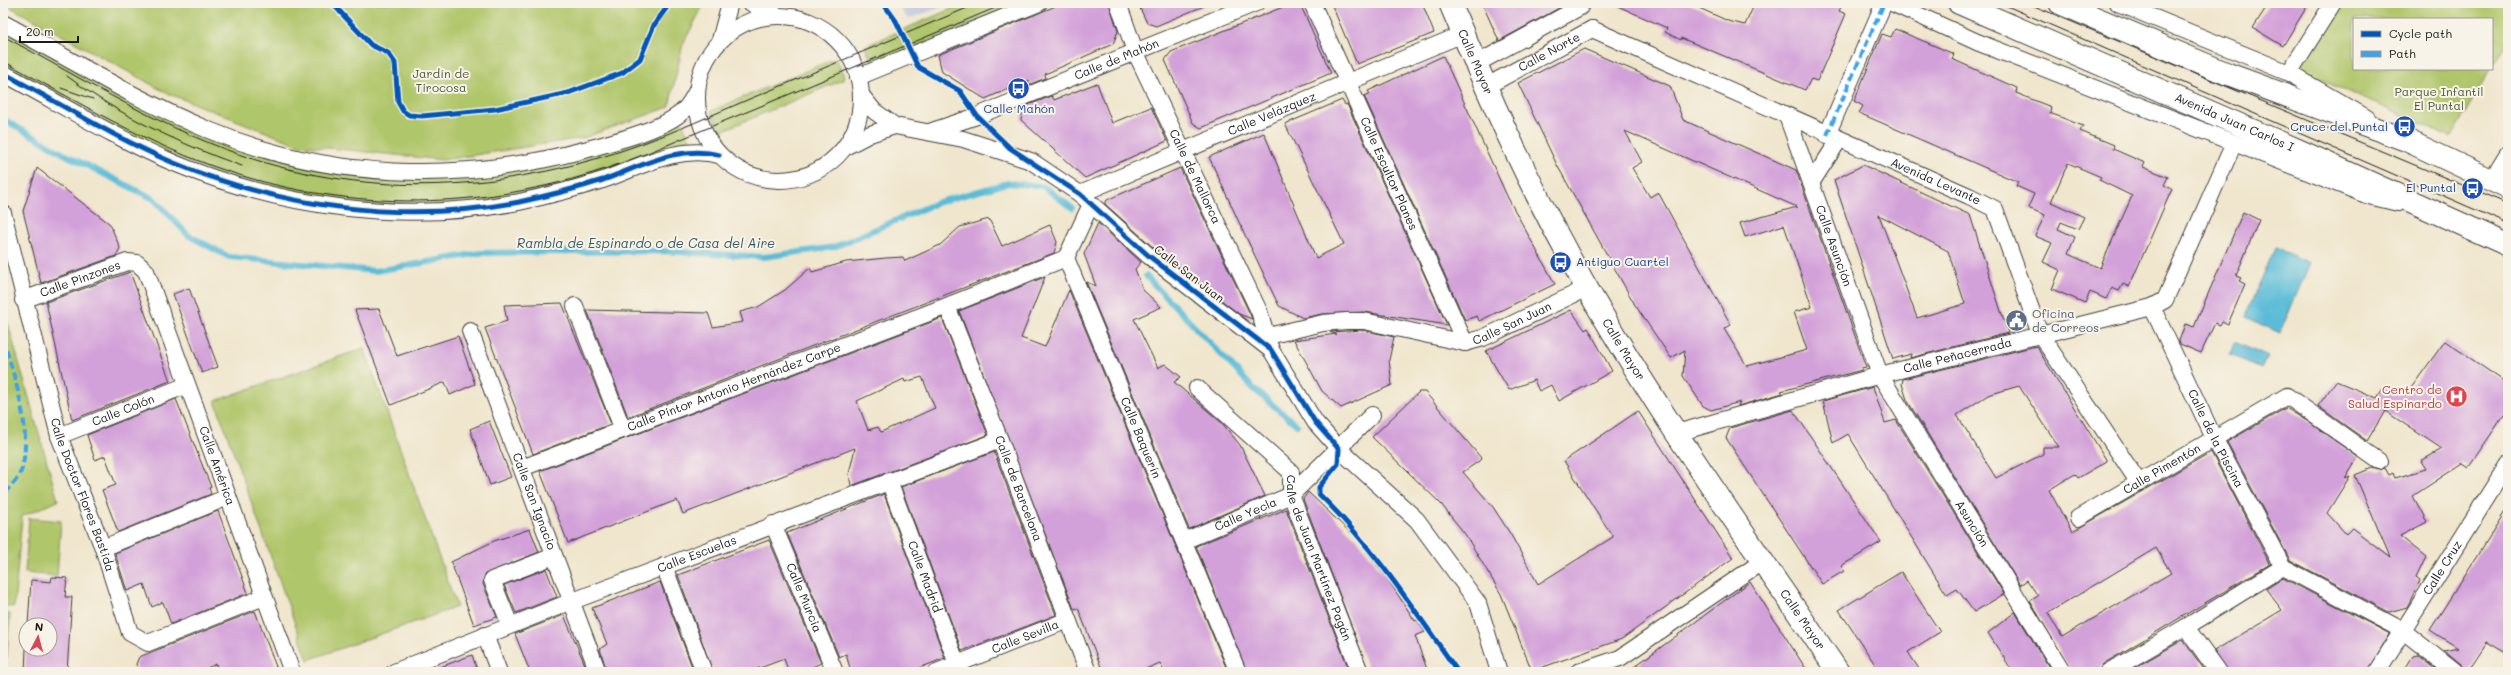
<svg xmlns="http://www.w3.org/2000/svg" width="2511" height="675" font-family="Mali,sans-serif">
<style>
.industrial{fill:#bec3dd}
.green{fill:#b0c66a;stroke:#667143}
.water{fill:#5abcd8;stroke:#3b6c7a}
.lines{fill:none;stroke-linecap:round;stroke-linejoin:round}
.stream{stroke:#5abcd8;stroke-width:6}
.building{fill:#d3a1d9;fill-rule:evenodd}
.street-casing{stroke:#3c3a37;stroke-width:18}
.secondary-casing{stroke:#3c3a37;stroke-width:24}
.primary-casing{stroke:#3c3a37;stroke-width:24}
.street{stroke:#fff;stroke-width:16}
.secondary{stroke:#fff;stroke-width:22}
.primary{stroke:#fff;stroke-width:22}
.tram{stroke:#1c1c1c;stroke-width:1}
.quiet{stroke:#3da2ea;stroke-width:4;stroke-dasharray:8 4;stroke-linecap:butt}
.cycleway-casing{stroke:#f7f3e8;stroke-width:8}
.cycleway{stroke:#0057b8;stroke-width:5}
.labels{text-anchor:middle;stroke-width:4;stroke-linejoin:round;paint-order:stroke}
.street-label{font-size:12px;fill:#1c1c1c;stroke:#f7f3e8}
.park-label{font-size:12px;fill:#505837;stroke:#f7f3e8}
.transit-label{font-size:12px;fill:#164399;stroke:#f7f3e8;text-anchor:end}
.service-label{font-size:12px;fill:#4e5e75;stroke:#f7f3e8;text-anchor:start}
.health-label{font-size:12px;fill:#be3a42;stroke:#f7f3e8;text-anchor:end}
.water-label{font-size:13px;font-style:italic;fill:#355c67;stroke:#f7f3e8}
</style>
<rect width="100%" height="100%" fill="#f7f3e8"/>
<filter id="ink" filterUnits="userSpaceOnUse"><feTurbulence type="fractalNoise" baseFrequency=".025" numOctaves="2"/><feDisplacementMap in="SourceGraphic" scale="8" xChannelSelector="R" yChannelSelector="G"/><feConvolveMatrix kernelMatrix="1 2 1 2 8 2 1 2 1" color-interpolation-filters="sRGB"/></filter>
<filter id="wash" filterUnits="userSpaceOnUse"><feTurbulence type="fractalNoise" baseFrequency=".012" numOctaves="4" result="noise"/><feDisplacementMap in="SourceGraphic" scale="16" xChannelSelector="R" yChannelSelector="G"/><feGaussianBlur stdDeviation="0.9" result="paint"/><feColorMatrix in="noise" values="0 0 0 0 0 0 0 0 0 0 0 0 0 0 0 0 0 1.4 0 .05"/><feComposite in="paint" operator="in"/></filter>
<g filter="url(#wash)">
<rect width="100%" height="100%" fill="#f0e6cd"/>
<path class="industrial" d="M896,3H953L908,19Z"/>
<path class="green" d="M3,3H702L703,6L683,44L669,107L583,138L443,160L299,145L167,93Z
M965,3H1021L873,65L865,46Z
M2338,3H2508V40L2492,67V19H2354V69H2491L2451,137L2296,69Z
M3,29L202,133L432,179L681,121L691,141L640,162L562,188L457,206L362,205L227,178L157,150L3,66Z
M836,58L845,79L719,132L711,111Z
M3,306L58,501L22,516L14,607L3,606Z
M364,348L457,607L308,660L215,401Z
M29,518L61,521L57,576L25,573Z
M3,613L10,614L7,657H3Z"/>
<path class="water" d="M2275,248L2310,263L2280,333L2245,317Z
M2235,342L2268,357L2262,368L2229,355Z"/>
<g class="lines">
<path class="stream" d="M3,119L66,155L154,199L188,235L229,257L375,271L480,253L664,251L764,257L834,247L939,202L1008,183L1043,186L1072,208
M1146,276L1255,390L1297,425"/>
</g>
<g id="blocks">
<path class="building" d="M1063,3H1109L1118,31L1113,44L1045,74L1046,78L1028,85L1029,80L985,99L942,72L938,55Z
M1128,3H1211L1156,26L1147,23L1138,4L1130,7Z
M1293,3L1301,6L1331,73L1201,128L1193,123L1165,60L1171,52Z
M1331,3H1422L1434,33L1357,64Z
M1482,3H1568L1499,41Z
M1611,3H1688L1728,21L1745,25L1755,3H1843L1839,11L1846,14L1817,81L1811,79L1805,90L1681,38V40L1665,32L1667,28Z
M2269,3H2309L2283,46L2253,28Z
M1895,29L1954,54L1952,59L2017,88L2016,93L2051,107L2050,113L2083,126L2080,131L2114,145L2113,149L2145,163L2143,167L2168,177L2164,185L2172,189L2129,287L2123,284L2119,291L2112,288L2106,299L2090,292L2085,303L2052,289L2060,270L2043,262L2052,243L2035,236L2045,215L2028,208L2034,194L2016,186L2018,182L1859,113L1863,106L1854,101L1882,34L1891,37ZM2068,163L2101,177L2099,180L2132,196L2100,268L2068,254L2075,237L2058,229L2061,222L2078,229L2084,217L2051,202Z
M1584,49L1670,86L1683,120L1796,170L1866,367L1861,368L1862,370L1781,391L1783,393L1738,406L1740,402L1711,410L1703,406L1683,376L1685,350L1671,358L1635,305L1557,165L1518,83ZM1625,131L1797,207L1740,223L1745,237L1784,225L1812,307L1794,312L1807,350L1747,366L1724,329L1731,325L1658,192L1650,197L1632,168L1642,162Z
M1443,56L1508,198L1555,284L1479,321L1477,316L1465,320L1364,96L1370,94L1368,91Z
M1097,83L1112,123L1151,107L1167,141L1085,178L1021,120L1023,107L1052,96L1054,100Z
M1342,100L1345,105L1347,104L1447,325L1364,312L1322,314L1303,318L1279,306L1244,233L1209,157L1264,133L1316,258L1344,244L1285,124Z
M1863,165L1970,215L2008,333L1910,358L1911,354L1893,359L1834,180ZM1879,215L1948,251L1965,304L1917,318Z
M37,168L110,224L120,248L116,256L41,283L23,211Z
M1180,168L1250,314L1252,319L1239,314L1154,248L1105,204L1107,200Z
M2243,212L2259,220L2236,276L2241,278L2239,281L2245,284L2228,324L2222,321L2220,325L2215,323L2201,353L2180,344L2179,341L2185,324L2194,327Z
M989,219L1002,246L1050,225L1057,242L1054,253L628,417L587,310L708,313L713,327L743,322L740,312L758,307L785,290L810,268L812,272L846,262L886,258L903,257L905,261L940,245L960,227Z
M1098,223L1141,262L1135,269L1143,290L1161,307L1134,319L1158,368L1165,364L1181,377L1174,382L1222,423L1240,445L1265,496L1189,529L1086,282L1096,286L1084,254Z
M130,272L170,381L72,420L46,302Z
M1045,277L1021,338L1045,347L1069,290L1228,672H1164L1160,663L1138,672H1103L1078,608L1074,609L959,311Z
M189,288L218,367L202,373L173,294Z
M562,303L611,424L533,454L485,328L507,321L504,305Z
M379,309L397,356L458,336L475,384L450,395L445,382L391,405L355,310Z
M1571,310L1585,330L1588,328L1612,371L1559,401L1551,385L1539,391L1534,380L1509,390L1486,351Z
M942,318L988,435L851,486L849,474L855,448L683,514L677,500L568,543L540,471ZM922,377L935,408L881,432L878,427L868,430L857,401L904,379L905,382Z
M1363,330L1394,337L1389,360L1392,385L1341,408L1322,391L1294,340L1336,334L1330,332Z
M2445,341L2508,384V409L2469,467L2463,463L2413,496L2427,522L2400,536L2426,557L2416,578L2420,581L2407,607L2389,612L2290,560L2227,442L2286,408L2307,421L2358,457L2345,478L2350,476L2327,513L2346,534L2352,528L2390,557L2355,475L2372,468L2379,470L2385,468L2389,475L2393,473L2395,478L2426,469L2421,461L2442,449L2385,411L2367,441L2318,406L2336,381L2377,398L2385,385L2406,395Z
M2036,346L2107,461L2078,478L2075,474L2049,490L2072,532L2211,452L2270,564L2103,664L2099,672H2072L2030,601L2038,596L2027,580L2020,585L1907,400L1902,384L1903,379ZM2019,386L2059,447H2043V454L1996,478L1957,415L1988,395ZM2156,548L2171,573L2062,637L2048,613Z
M1873,387L1885,423L1896,420L2004,594L1974,612L1957,589L1947,595L1848,434L1833,443L1823,401Z
M1419,392H1425L1482,459L1463,472L1493,507L1511,535L1538,584L1613,537L1564,461L1638,411L1733,558L1622,639L1532,671L1501,594L1465,534L1441,504L1372,437Z
M176,399L211,487L209,488L211,494L118,532L102,490L116,485L105,456L95,460L87,435Z
M1793,410L1881,542L1841,566L1844,571L1822,584L1726,438L1730,428Z
M489,421L511,477L490,485L470,429Z
M994,452L1056,615L962,651L901,487Z
M1308,492L1356,538L1389,581L1415,621L1417,620L1425,632L1415,636L1428,672H1369L1303,499Z
M884,494L945,658L909,672H851L846,654L839,657L787,533Z
M2508,507V654L2487,642L2467,672H2464L2461,665L2444,651L2458,648L2430,630Z
M1286,509L1350,672H1247L1196,546Z
M218,511L248,593L171,624L163,602L152,607L144,584L127,591L115,553Z
M530,529L539,552L485,574L483,584L497,617L474,625L451,562L494,541Z
M769,540L821,663L812,667L814,672H789L784,659L749,672H713L678,575Z
M546,569L557,597L516,613L504,585Z
M1901,572L1940,632L1908,652L1921,672H1880L1839,610Z
M52,577L67,578L65,597H72L67,672H25L26,649H50V625H28L31,580L51,582Z
M2283,578L2390,634L2368,672H2227L2214,651L2282,610L2266,589Z
M660,582L694,672H607L600,649L607,644L592,608Z
M1750,582L1808,672H1627Z
M255,611L278,672H219L216,664L197,672H138L136,664L139,657Z
M2015,612L2052,672H2013L1988,633Z
M564,615L588,672H530L515,634Z
M2183,640L2206,672H2127Z
M472,655L478,672H431L430,671Z
M2418,655L2440,672H2403L2413,656Z"/>
</g>
</g>
<g filter="url(#ink)">
<use href="#blocks" fill-opacity="0" stroke="#3c3a37" stroke-width="1"/>
<g class="lines">
<defs>
<g id="street">
<path d="M751,3L778,16"/>
<path id="s1" d="M1118,3L1135,51L1259,311L1271,350"/>
<path id="s2" d="M1312,3L1465,343"/>
<path d="M1892,3L1977,42L2369,196L2398,203"/>
<path d="M2118,3L2289,73L2367,118"/>
<circle cx="779" cy="98" r="82"/>
<path d="M3,23C70,59 136,100 206,129C328,180 457,184 584,150C609,143 666,129 684,110C689,105 693,98 696,92"/>
<path id="s3" d="M1592,29L1969,196L1995,209L2040,334L2139,483"/>
<path d="M720,40L730,3"/>
<path d="M1476,64L1580,7"/>
<path d="M3,73C59,103 115,138 174,163C282,208 403,224 519,202C547,196 575,189 603,180C640,167 679,144 719,155"/>
<path d="M2289,73L2333,3"/>
<path d="M858,77L1039,3"/>
<path id="s4" d="M1485,87L1592,29"/>
<path d="M861,95L874,111L895,126L963,139L1031,161L1080,194L1149,256L1271,350L1315,422L1339,449L1417,520L1478,603L1499,672"/>
<path id="s5" d="M1787,116L1880,375L2063,672"/>
<path id="s6" d="M932,131L977,116L1256,3"/>
<path d="M1827,135L1884,3"/>
<path d="M845,147L870,134L895,126"/>
<path d="M2498,169L2508,153"/>
<path d="M1811,183L1839,140"/>
<path id="s7" d="M1080,194L1463,34"/>
<path id="s8" d="M1091,204L1066,258L1238,672"/>
<path id="s9" d="M3,213L59,436L103,548L130,633L148,643L264,597"/>
<path id="s10" d="M23,300L127,262L137,263L146,271L292,672"/>
<path d="M575,306L623,430"/>
<path id="s11" d="M947,306L1000,440L1088,672"/>
<path id="s12" d="M2152,307L2214,438L2283,567"/>
<path id="s13" d="M470,331L598,672"/>
<path id="s14" d="M1268,336L1323,323L1346,321H1364L1465,343L1483,338L1587,288"/>
<path id="s15" d="M1197,388L1291,472V495L1360,672"/>
<path id="s16" d="M1677,433L1880,375L2152,307L2165,300L2234,143"/>
<path id="s17" d="M59,436L187,385"/>
<path id="s18" d="M522,468L947,306L1066,258"/>
<path id="s19" d="M889,481L960,672"/>
<path id="s20" d="M2078,518L2287,396L2379,461"/>
<path id="s21" d="M773,524L835,672"/>
<path id="s22" d="M1184,541L1291,495L1372,415"/>
<path d="M103,548L228,497"/>
<path d="M664,566L704,672"/>
<path d="M510,625L492,580L554,556"/>
<path d="M2186,627L2218,672"/>
<path d="M485,635L499,672"/>
<path id="s23" d="M394,672L570,602L1000,440"/>
<path id="s24" d="M937,672L1068,620"/>
<path d="M1578,672L1620,658L1763,561"/>
<path d="M2108,672L2186,627L2283,567L2402,630L2455,672"/>
<path id="s25" d="M2377,672L2508,464"/>
</g>
<g id="secondary">
<path id="s26" d="M1450,3C1487,91 1525,177 1571,260C1650,403 1747,537 1838,672"/>
</g>
<g id="primary">
<path id="s27" d="M1959,3L2300,151L2508,245"/>
<path d="M2060,3L2228,74L2406,140L2508,188"/>
</g>
</defs>
<use href="#street" class="street-casing"/>
<use href="#secondary" class="secondary-casing"/>
<use href="#primary" class="primary-casing"/>
<use href="#street" class="street"/>
<use href="#secondary" class="secondary"/>
<use href="#primary" class="primary"/>
<path class="tram" d="M2000,3L2508,224
M2027,3L2508,204
M3,36C85,80 167,132 256,160C384,200 517,189 641,144C677,131 712,115 747,100C825,68 902,35 979,3
M3,61C77,101 149,146 230,172C352,212 483,210 605,169C654,152 701,130 749,111C836,75 921,39 1007,3
M67,76C120,116 180,144 242,166
M61,88L93,99"/>
<path class="quiet" d="M1827,135L1884,3
M3,338C14,376 31,424 23,464C21,477 12,485 3,494"/>
<defs>
<path id="cycleway" d="M332,3L371,45L388,53L395,63L398,102L403,111L409,115L422,116L495,109L568,93L622,73L640,59L654,25L670,3
M883,3L896,21L918,67L960,91L977,116L1010,148L1080,194L1149,256L1271,350L1315,422L1339,449L1338,464L1319,487V494C1373,546 1415,611 1458,672
M3,73C59,103 115,138 174,163C282,208 403,224 519,202C547,196 575,189 603,180C640,167 679,144 719,155"/>
</defs>
<use href="#cycleway" class="cycleway-casing"/>
<use href="#cycleway" class="cycleway"/>
</g>
</g>
<defs>
<symbol id="bus-disc" viewBox="-11 -11 22 22"><circle r="9.5" fill="#1a4fb4" stroke="#f7f3e8"/><path d="M-5-6H5V4H4V6H2V4H-2V6H-4V4H-5ZM-3.5-4V0h7V-4ZM-3.5 1.2v1.5H-2V1.2ZM2 1.2v1.5H3.5V1.2Z" fill="#fff"/></symbol>
<symbol id="civic-disc" viewBox="-11 -11 22 22"><circle r="9.5" fill="#5c6f8a" stroke="#f7f3e8"/><path d="M-.6-6.5H3V-4.5H.6V-3L4-1V1h2V6H-6V1h2V-1L-.6-3ZM-1.2 2.5V6h2.4V2.5Z" fill="#fff"/></symbol>
<symbol id="hospital-disc" viewBox="-11 -11 22 22"><circle r="9.5" fill="#e0444e" stroke="#f7f3e8"/><path d="M-5-5h3v3.5h4V-5h3V5h-3V1.5h-4V5h-3Z" fill="#fff"/></symbol>
</defs>
<g fill-rule="evenodd">
<use href="#bus-disc" x="1006" y="76" width="25" height="25"/>
<use href="#bus-disc" x="2392" y="114" width="25" height="25"/>
<use href="#bus-disc" x="2460" y="176" width="25" height="25"/>
<use href="#bus-disc" x="1548" y="250" width="25" height="25"/>
<use href="#civic-disc" x="2004" y="308" width="25" height="25"/>
<use href="#hospital-disc" x="2444" y="384" width="25" height="25"/>
</g>
<g class="labels">
<g class="street-label">
<text dy="4" stroke="none"><textPath href="#s4" startOffset="73">Calle Norte</textPath></text>
<text dy="4" stroke="none"><textPath href="#s6" startOffset="198">Calle de Mahón</textPath></text>
<text dy="4" stroke="none"><textPath href="#s26" startOffset="64">Calle Mayor</textPath></text>
<text dy="4" stroke="none"><textPath href="#s7" startOffset="208">Calle Velázquez</textPath></text>
<text dy="4" stroke="none"><textPath href="#s27" startOffset="300">Avenida Juan Carlos I</textPath></text>
<text dy="4" stroke="none"><textPath href="#s2" startOffset="187">Calle Escultor Planes</textPath></text>
<text dy="4" stroke="none"><textPath href="#s1" startOffset="190">Calle de Mallorca</textPath></text>
<text dy="4" stroke="none"><textPath href="#s3" startOffset="376">Avenida Levante</textPath></text>
<text dy="4" stroke="none"><textPath href="#s5" startOffset="138">Calle Asunción</textPath></text>
<text transform="translate(1189 274) rotate(38)" y="4">Calle San Juan</text>
<text dy="4" stroke="none"><textPath href="#s10" startOffset="61">Calle Pinzones</textPath></text>
<text dy="4" stroke="none"><textPath href="#s14" startOffset="252">Calle San Juan</textPath></text>
<text dy="4" stroke="none"><textPath href="#s26" startOffset="388">Calle Mayor</textPath></text>
<text dy="4" stroke="none"><textPath href="#s16" startOffset="291">Calle Peñacerrada</textPath></text>
<text dy="4" stroke="none"><textPath href="#s18" startOffset="227">Calle Pintor Antonio Hernández Carpe</textPath></text>
<text dy="4" stroke="none"><textPath href="#s17" startOffset="69">Calle Colón</textPath></text>
<text dy="4" stroke="none"><textPath href="#s8" startOffset="254">Calle Baquerín</textPath></text>
<text dy="4" stroke="none"><textPath href="#s12" startOffset="146">Calle de la Piscina</textPath></text>
<text dy="4" stroke="none"><textPath href="#s10" startOffset="340">Calle América</textPath></text>
<text dy="4" stroke="none"><textPath href="#s20" startOffset="97">Calle Pimentón</textPath></text>
<text dy="4" stroke="none"><textPath href="#s11" startOffset="196">Calle de Barcelona</textPath></text>
<text dy="4" stroke="none"><textPath href="#s9" startOffset="293">Calle Doctor Flores Bastida</textPath></text>
<text dy="4" stroke="none"><textPath href="#s13" startOffset="182">Calle San Ignacio</textPath></text>
<text dy="4" stroke="none"><textPath href="#s22" startOffset="67">Calle Yecla</textPath></text>
<text dy="4" stroke="none"><textPath href="#s5" startOffset="450">Asunción</textPath></text>
<text dy="4" stroke="none"><textPath href="#s23" startOffset="325">Calle Escuelas</textPath></text>
<text dy="4" stroke="none"><textPath href="#s15" startOffset="217">Calle de Juan Martínez Pagán</textPath></text>
<text dy="4" stroke="none"><textPath href="#s25" startOffset="123">Calle Cruz</textPath></text>
<text dy="4" stroke="none"><textPath href="#s19" startOffset="102">Calle Madrid</textPath></text>
<text dy="4" stroke="none"><textPath href="#s21" startOffset="80">Calle Murcia</textPath></text>
<text dy="4" stroke="none"><textPath href="#s26" startOffset="712">Calle Mayor</textPath></text>
<text dy="4" stroke="none"><textPath href="#s24" startOffset="95">Calle Sevilla</textPath></text>
</g>
<g class="park-label">
<text x="441" y="78">Jardín de<tspan x="441" dy="14">Tirocosa</tspan></text>
<text x="2439" y="96">Parque Infantil<tspan x="2439" dy="14">El Puntal</tspan></text>
</g>
<g class="transit-label">
<text x="1019" y="113" text-anchor="middle">Calle Mahón</text>
<text x="2388" y="131">Cruce del Puntal</text>
<text x="2456" y="192">El Puntal</text>
<text x="1576" y="266" text-anchor="start">Antiguo Cuartel</text>
</g>
<g class="service-label">
<text x="2032" y="318">Oficina<tspan x="2032" dy="14">de Correos</tspan></text>
</g>
<g class="health-label">
<text x="2442" y="394">Centro de<tspan x="2442" dy="14">Salud Espinardo</tspan></text>
</g>
<g class="water-label">
<text x="646" y="248">Rambla de Espinardo o de Casa del Aire</text>
</g>
</g>
<rect width="2511" height="675" fill="none" stroke="#f7f3e8" stroke-width="16"/>
<rect x="2353" y="18" width="140" height="52" fill="#f7f3e8" stroke="#9f9d96"/>
<rect x="2361" y="31" width="20" height="6" fill="#0057b8" stroke="#9f9d96"/>
<text x="2389" y="38" font-size="12" fill="#1c1c1c">Cycle path</text>
<rect x="2361" y="51" width="20" height="6" fill="#3da2ea" stroke="#9f9d96"/>
<text x="2389" y="58" font-size="12" fill="#1c1c1c">Path</text>
<g transform="translate(38 637) rotate(6)"><circle r="19" fill="#f7f3e8" stroke="#9f9d96"/>
<path d="M0-3L7 15L0 10L-7 15Z" fill="#d1495b"/>
<text y="-6" font-size="11" font-weight="bold" text-anchor="middle" fill="#1c1c1c">N</text>
</g>
<path d="M20 36v6h58v-6" fill="none" stroke="#1c1c1c" stroke-width="2"/>
<text x="26" y="36" font-size="12" fill="#1c1c1c" stroke="#f7f3e8" stroke-width="3" paint-order="stroke">20 m</text>
</svg>
